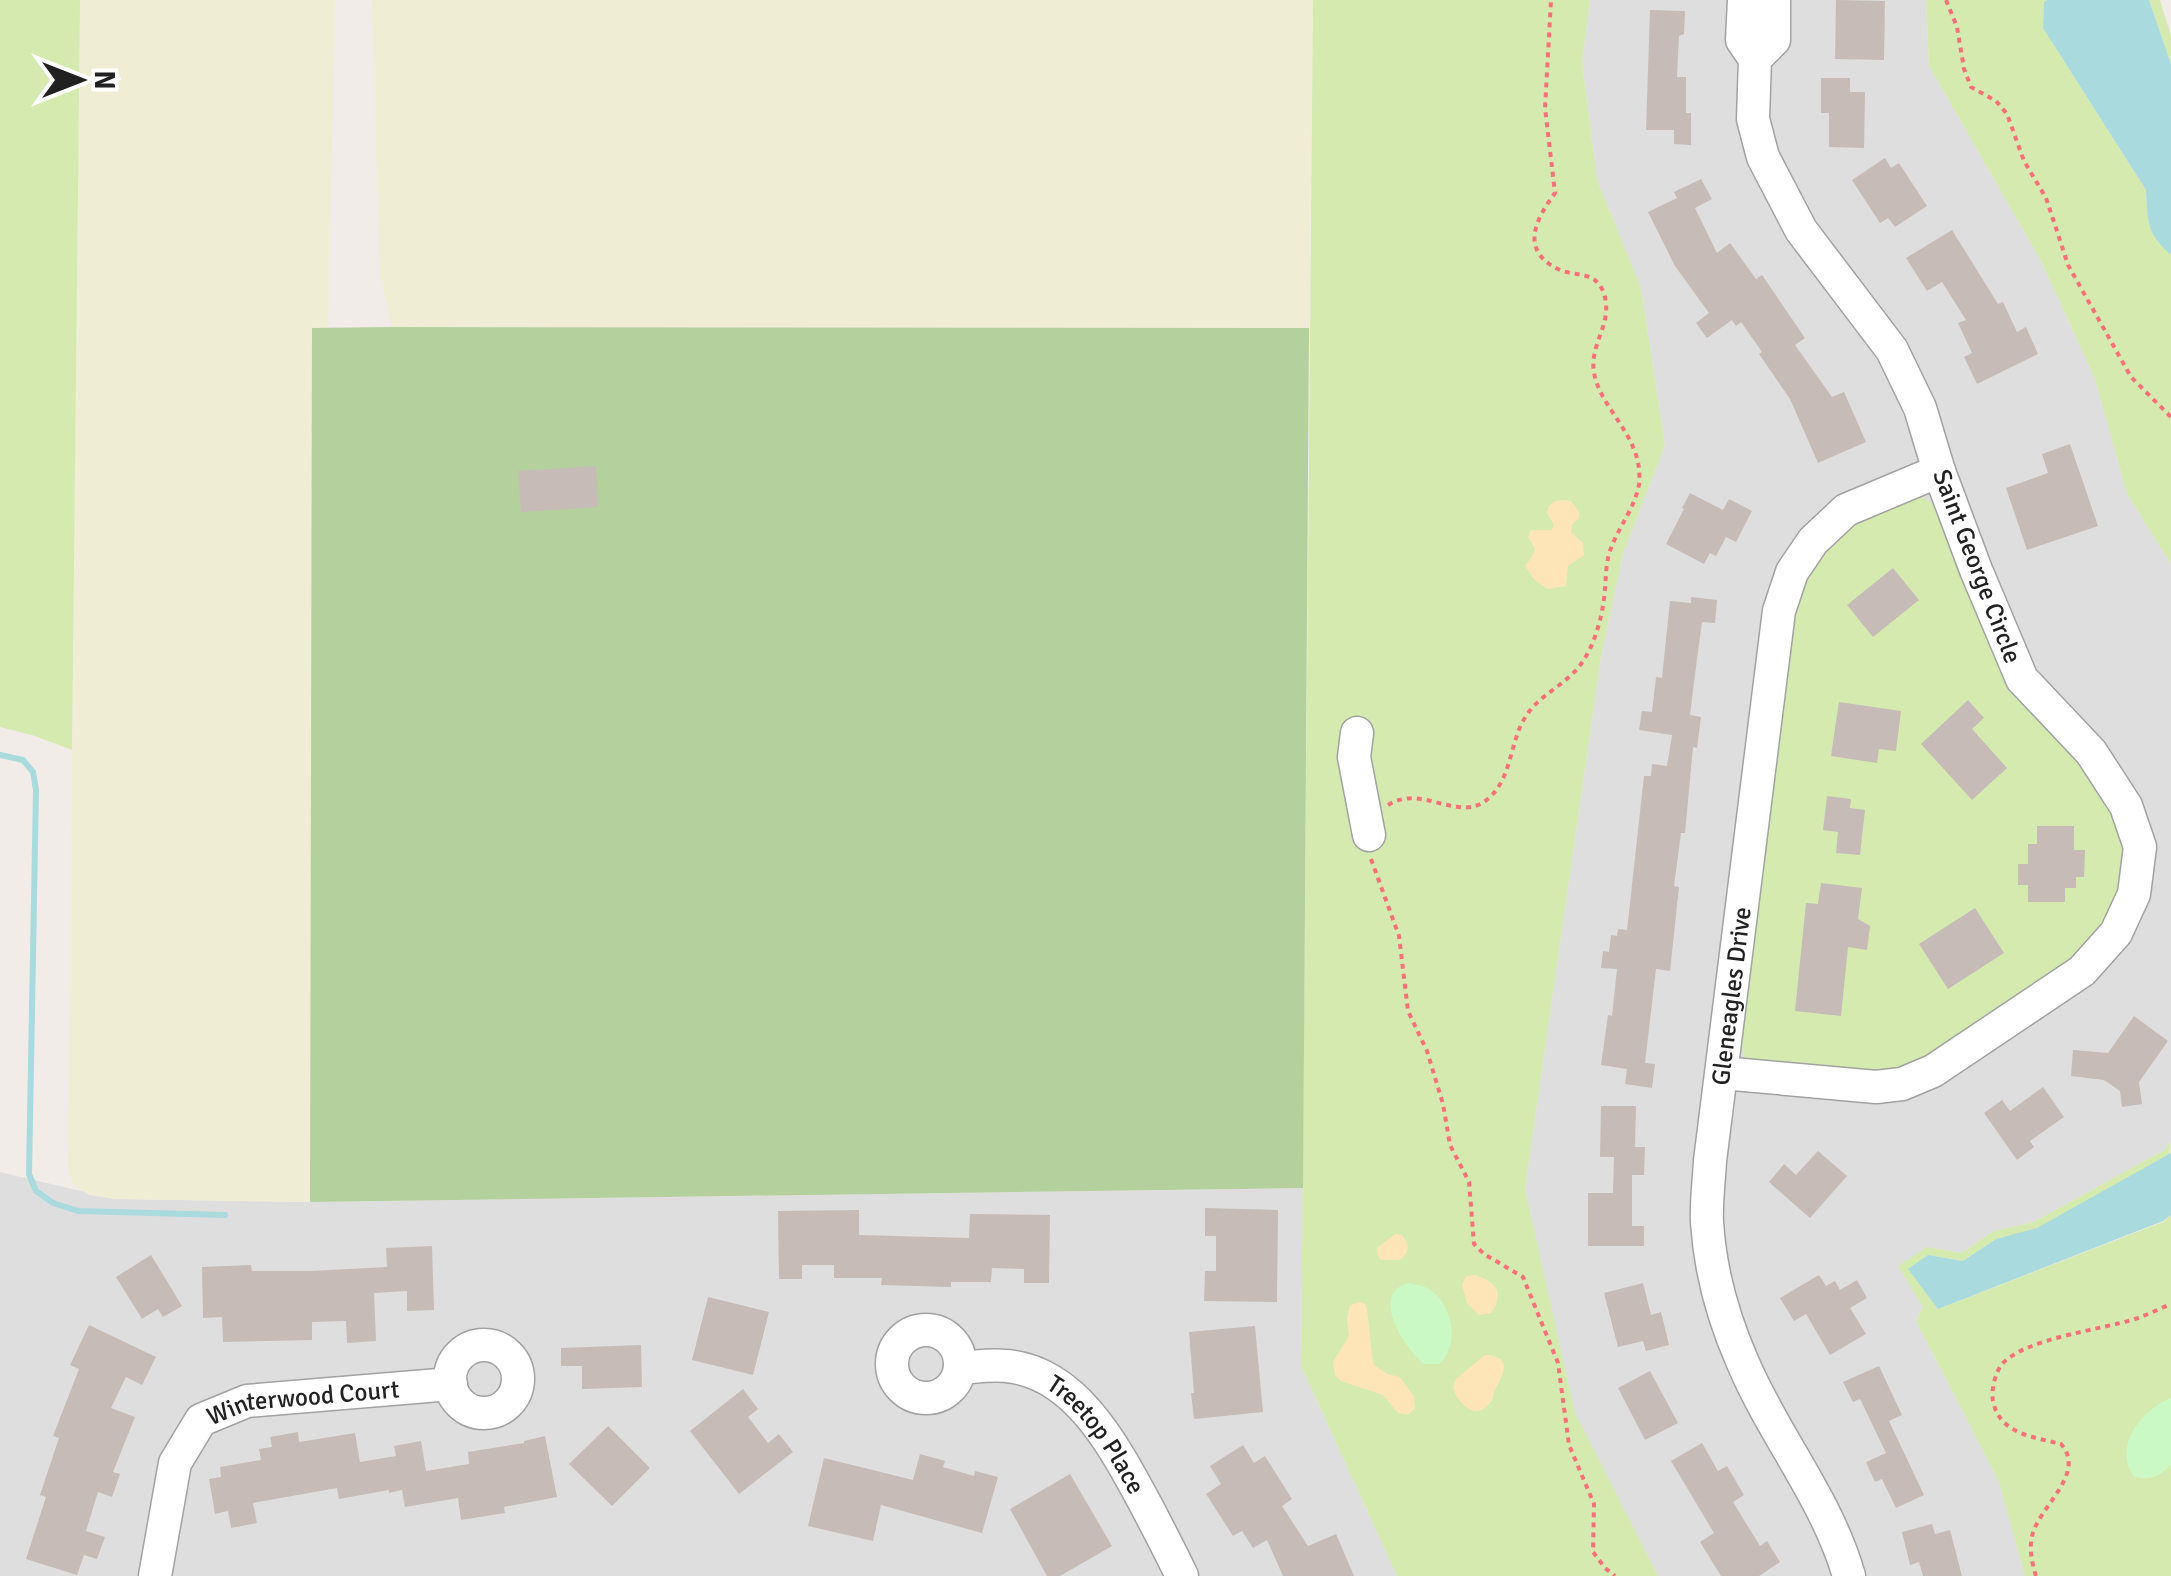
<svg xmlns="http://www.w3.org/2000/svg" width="2171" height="1576" font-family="Signika,sans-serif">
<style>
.residential{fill:#dfdede}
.farmland{fill:#efedd3}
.grass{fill:#d5eaaf}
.forest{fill:#b4d09d}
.sand{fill:#fee5b8}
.park{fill:#caf9c6}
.water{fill:#a9dade}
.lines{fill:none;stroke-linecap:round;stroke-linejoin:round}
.stream{stroke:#a9dade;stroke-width:6}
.building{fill:#c6bbb7}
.minor-casing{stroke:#a2a2a2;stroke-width:35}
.path{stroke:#f87179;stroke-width:4;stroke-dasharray:5 5;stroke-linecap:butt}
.minor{stroke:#fff;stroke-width:32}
.labels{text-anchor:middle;stroke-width:8;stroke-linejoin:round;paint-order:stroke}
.street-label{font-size:25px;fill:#212121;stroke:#fff}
</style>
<rect width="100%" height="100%" fill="#f1ece8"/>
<path class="residential" d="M1590,0H1926L1929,66L2041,261L2095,379L2127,494L2171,564V1142L2164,1150L2034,1222L1994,1231L1961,1253L1927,1247L1923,1307L1916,1321L1999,1482L2025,1576H1658L1575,1414L1525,1189L1601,657L1623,554L1665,445L1641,288L1597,180L1582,62Z
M0,1172L115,1199L310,1202L1303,1188L1301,1366L1397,1576H0Z"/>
<path class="farmland" d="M80,0H335L328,328L312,329L310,1202L115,1199L89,1195L73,1184L68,1170Z
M372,0H1313L1309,328L392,327L380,273Z"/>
<path class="grass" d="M0,0H80L72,750L35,736L0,727Z
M1313,0H1590L1582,62L1597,180L1641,288L1665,445L1623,554L1601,657L1525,1189L1575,1413L1658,1576H1397L1301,1366Z
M1926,0H2047L2044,2L2043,28L2146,190C2148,221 2148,234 2171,255V564L2127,494L2095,379L2041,261L1929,66Z
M2149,0H2160L2171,36V64Z
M1921,497L1938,506L2097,776L2118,819L2126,865L2116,909L2089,948L1932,1058L1875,1077L1753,1063L1743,1055L1740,1038L1794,612C1817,538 1846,516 1921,497Z
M2171,1142L2169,1155L2037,1229L1996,1239L1963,1261L1928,1255L1938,1309L2163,1222L2171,1215V1576H2025L1999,1482L1916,1321L1923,1307L1898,1266L1927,1247L1961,1253L1994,1231L2034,1222L2164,1150Z"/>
<path class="forest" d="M392,327L1309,328L1303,1188L310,1202L312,328Z"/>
<path class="sand" d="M1563,500L1571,501L1579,512V518L1572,525L1571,532L1583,543L1584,555L1568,566L1566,586L1547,589L1535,580L1525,566L1533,555L1535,549L1528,537L1531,530H1552L1554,525L1547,513L1549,506L1555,501Z
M1395,1234L1402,1235C1409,1245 1411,1252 1399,1260H1381L1377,1254V1248Z
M1475,1275C1496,1281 1505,1293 1491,1313L1479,1315L1467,1303L1462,1285L1466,1276Z
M1359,1302L1365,1304L1367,1309L1373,1364L1387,1374L1400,1377L1414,1397L1415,1408L1408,1415L1398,1413L1383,1395L1341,1381L1335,1375L1333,1362L1349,1336L1347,1319L1350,1305Z
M1485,1355C1514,1356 1503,1374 1495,1390C1491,1400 1496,1397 1488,1405C1474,1421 1457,1402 1453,1387L1456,1379Z"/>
<path class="park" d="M1409,1283C1417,1285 1426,1286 1432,1291C1453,1308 1460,1345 1439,1364H1424C1405,1349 1368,1293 1409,1283Z
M2171,1398V1464C2161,1476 2149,1482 2134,1476C2112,1447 2142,1409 2171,1398Z"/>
<path class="water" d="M2047,0H2149L2171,64V255C2146,233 2148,222 2146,190L2043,28L2044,2Z
M2171,1153V1215L2163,1221L1938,1309L1908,1269L1928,1255L1963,1261L1996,1239L2037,1228Z"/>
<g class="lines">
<path class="stream" d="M0,755L23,760L33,772L36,790L29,1174L36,1191L53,1203L78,1211L225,1215"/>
</g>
<path class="building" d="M1836,0L1885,1L1884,60L1835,59Z
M1650,10L1685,11L1684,34L1679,36L1677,77H1686V113H1691V145L1674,144V130H1646Z
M1821,78H1850V92H1865L1864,148L1829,147V113H1821Z
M1885,158L1891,168L1899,163L1927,206L1895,227L1888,218L1880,223L1852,180Z
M1701,179L1712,199L1695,208L1717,253L1730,243L1756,279L1762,275L1805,338L1795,345L1832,397L1844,392L1866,442L1818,463L1790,399L1759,354L1762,352L1741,322L1736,326L1732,320L1707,338L1696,323L1709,313L1675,266L1648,212L1677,198L1674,192Z
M1952,230L1998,304L2003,302L2017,332L2026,327L2038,354L1977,384L1964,357L1972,353L1958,323L1966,320L1942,282L1927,291L1906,258Z
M2070,444L2098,526L2027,550L2006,488L2048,473L2042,454Z
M596,466L598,507L521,512L518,471Z
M1690,493L1723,510L1729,499L1752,511L1736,542L1726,537L1716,556L1710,553L1704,564L1666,544L1684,509L1682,508Z
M1893,568L1919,600L1873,637L1847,605Z
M1691,597L1717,600L1715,623L1702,622L1697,659L1690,715L1701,717L1697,748L1693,747L1685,833H1681L1674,886L1679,887L1670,971L1656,969L1645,1063L1655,1064L1652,1088L1625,1084L1627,1069L1601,1065L1608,1015L1612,1016L1617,969L1601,968L1603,951L1609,952L1611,935L1617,936L1618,929L1627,930L1644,776H1651L1652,764L1667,766L1672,735L1639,730L1642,711L1652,712L1656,677L1662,678L1670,601L1691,603Z
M1968,700L1984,718L1972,729L2007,768L1972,800L1921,744Z
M1839,702L1901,711L1896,751L1879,749L1877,763L1831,756Z
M1827,796L1851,799L1850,808L1865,810L1860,855L1836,853L1838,832L1823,830Z
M2037,826H2074V850H2085L2084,877H2076V888H2065V902H2028V885H2018V864H2028V844H2037Z
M1821,883L1862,888L1858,919L1870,926L1867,950L1848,947L1841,1016L1795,1011L1806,903L1818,904Z
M1975,908L2004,953L1948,989L1919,944Z
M2134,1016L2168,1041L2139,1082L2142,1104L2122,1107L2120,1091L2104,1080L2071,1076L2073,1050L2108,1053Z
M2043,1087L2064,1117L2030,1141L2034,1147L2017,1160L1984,1113L2002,1100L2010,1111Z
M1601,1106H1636L1635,1147H1645L1644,1175H1632V1226H1644V1246H1588V1193H1613L1614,1157H1600Z
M1818,1151L1847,1176L1810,1218L1769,1182L1784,1164L1796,1175Z
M1205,1208L1278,1210L1277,1302L1204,1301L1205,1271H1216V1236H1205Z
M859,1210V1235L969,1238L970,1214L1050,1215L1049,1283H1024V1269L992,1268L991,1282H951V1287L881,1285L882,1278H834V1265H802V1279H779L778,1211Z
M432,1246L434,1310L407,1311V1291L374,1293L376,1341L347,1343L346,1321L312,1322V1340L223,1342L222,1317L203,1318L202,1267L251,1265L252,1271H311L387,1267L386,1248Z
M151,1255L182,1306L163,1317L158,1309L142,1319L116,1277Z
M1819,1275L1826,1286L1835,1281L1840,1290L1857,1280L1867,1298L1850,1308L1866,1334L1830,1355L1806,1314L1794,1321L1780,1298Z
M1643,1283L1651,1315L1661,1312L1669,1345L1646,1351L1643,1341L1618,1347L1604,1293Z
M708,1297L769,1312L753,1375L692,1360Z
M89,1325L156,1357L142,1385L126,1377L111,1408L135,1417L113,1472L120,1474L112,1497L98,1492L86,1531L105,1537L97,1559L84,1555L77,1575L26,1559L46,1497L40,1495L59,1438L53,1436L79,1369L70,1365Z
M1255,1326L1263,1412L1194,1419L1191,1393H1194L1189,1332Z
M641,1345L642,1387L582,1389V1366H561V1348Z
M1879,1366L1902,1415L1889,1421L1924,1495L1896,1508L1882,1479L1875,1482L1866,1462L1886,1453L1860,1399L1853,1402L1843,1382Z
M1650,1371L1678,1423L1645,1440L1618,1388Z
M743,1389L758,1409L748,1417L768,1443L779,1434L793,1452L739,1494L690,1431Z
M608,1426L650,1468L612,1506L569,1464Z
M298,1432L299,1442L355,1433L360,1462L396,1456L394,1446L421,1441L426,1471L469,1464L468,1452L524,1443V1441L545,1436L557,1497L504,1507L505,1513L461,1520L458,1498L405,1507L402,1490L389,1493V1490L339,1499L337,1488L253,1503L257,1523L231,1528L228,1511L215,1514L209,1479L221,1477L220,1467L261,1460L259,1449L272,1447L270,1437Z
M1702,1443L1718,1471L1727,1466L1744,1495L1733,1502L1760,1546L1767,1541L1780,1562L1759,1576H1721L1700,1542L1714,1533L1671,1461Z
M1243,1445L1254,1463L1265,1456L1292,1499L1282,1506L1308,1546L1336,1534L1354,1576H1283L1267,1540L1253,1548L1242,1531L1233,1536L1206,1494L1221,1484L1210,1466Z
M920,1454L945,1461L943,1467L974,1476L975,1471L998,1477L982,1533L881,1505L873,1541L808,1526L824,1458L913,1480Z
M1070,1474L1112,1546L1060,1576H1047L1010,1509Z
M1932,1524L1935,1534L1950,1530L1962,1576H1923L1919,1562L1910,1565L1902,1532Z"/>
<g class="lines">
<defs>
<g id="minor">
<path d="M1755,59L1774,40V0"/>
<path d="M1357,733L1354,757L1369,835"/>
<path d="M1722,1073L1876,1087L1902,1084L1933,1071L2082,971L2116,933L2134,894L2140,847L2126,806L2091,752L2022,679L1976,570L1939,471L1920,408L1892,350L1801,230L1763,157L1753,119L1755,59L1742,40L1744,0"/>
<circle cx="926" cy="1364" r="34"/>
<circle cx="484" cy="1379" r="34"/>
<path id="s1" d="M960,1368C975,1367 991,1364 1006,1366C1078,1372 1117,1452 1147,1507C1159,1530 1171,1553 1182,1576"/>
<path id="s2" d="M155,1576L175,1463L201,1420L247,1401L451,1384"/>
<path id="s3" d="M1849,1576C1827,1499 1774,1436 1743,1363C1724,1320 1710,1270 1707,1222C1706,1202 1709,1181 1710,1161L1779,611L1792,572L1813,541L1846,510L1939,471"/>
</g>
</defs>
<use href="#minor" class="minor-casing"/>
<path class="path" d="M1946,0L1957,27L1964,69L1971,87L1996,101L2007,114L2024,161L2046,198L2068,265L2131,377L2171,417
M1388,805C1423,783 1459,825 1489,798C1513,776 1509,742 1526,716C1540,694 1566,685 1581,664C1594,646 1601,621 1604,599C1606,584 1605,569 1609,554C1616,530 1635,509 1639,484C1644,437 1601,411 1594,373C1589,342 1615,323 1603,291C1594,270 1574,277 1558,269C1519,250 1536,219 1555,193L1545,108L1551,0
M1371,859L1399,936L1408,1011L1427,1051L1443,1104L1450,1145L1469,1182L1474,1244L1484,1254L1523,1277L1558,1363L1569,1445L1594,1504L1593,1552L1605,1568L1615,1576
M2036,1576C2032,1563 2029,1550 2032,1536C2039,1506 2087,1474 2061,1444C2034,1437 1999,1434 1993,1401C1991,1390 1995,1373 2002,1364C2026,1338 2100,1330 2135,1319C2147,1315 2159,1309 2171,1304"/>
<use href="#minor" class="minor"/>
</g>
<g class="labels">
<g class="street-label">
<text transform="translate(1978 566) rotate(69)" y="9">Saint George Circle</text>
<text dy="9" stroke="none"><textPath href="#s3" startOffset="612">Gleneagles Drive</textPath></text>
<text dy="9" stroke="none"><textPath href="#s2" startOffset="270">Winterwood Court</textPath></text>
<text dy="9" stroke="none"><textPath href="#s1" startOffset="165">Treetop Place</textPath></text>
</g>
</g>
<g transform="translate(80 80) rotate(90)" stroke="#ffffff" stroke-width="8" paint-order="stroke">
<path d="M0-8L18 38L0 25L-18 38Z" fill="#212121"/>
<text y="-15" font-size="28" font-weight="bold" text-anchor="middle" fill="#212121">N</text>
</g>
</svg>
